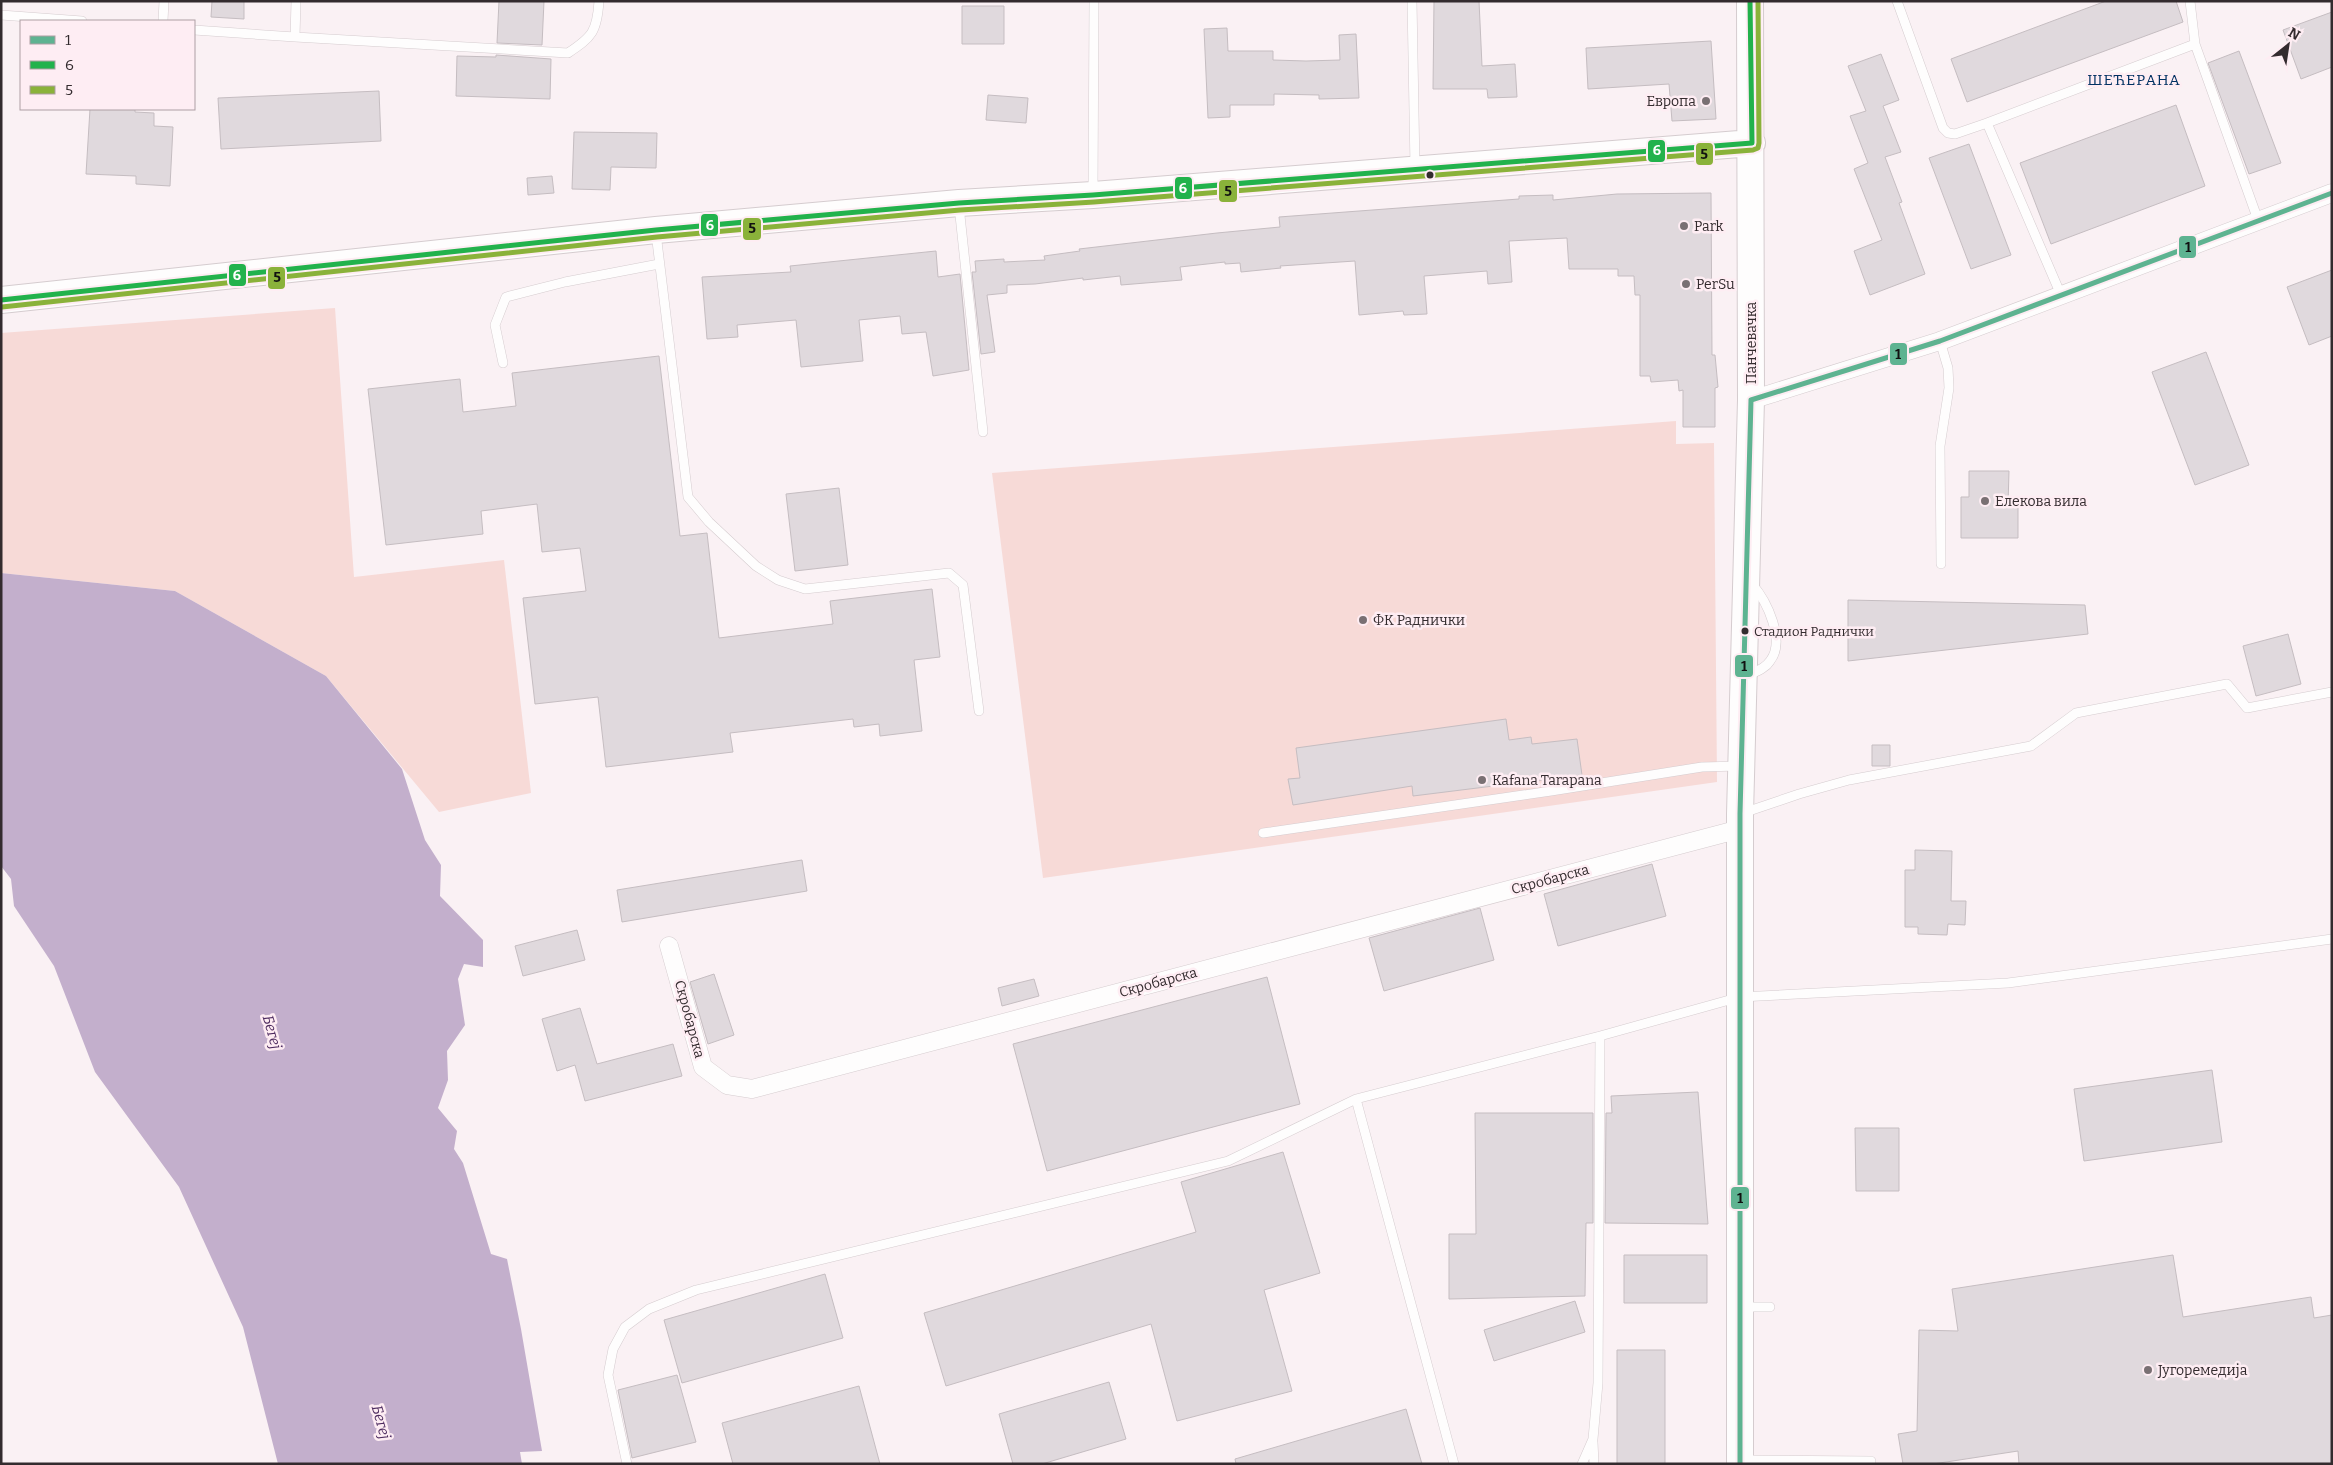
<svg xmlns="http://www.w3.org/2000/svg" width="2333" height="1465" font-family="Bitter,serif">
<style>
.green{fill:#f7dad7}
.water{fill:#c3afcc}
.building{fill:#e0d9dd;stroke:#c5bdc1}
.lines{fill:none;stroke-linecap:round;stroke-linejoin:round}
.lane-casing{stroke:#d5cccf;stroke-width:10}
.street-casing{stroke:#d5cccf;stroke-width:19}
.secondary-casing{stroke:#d5cccf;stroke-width:28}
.lane{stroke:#fefdfd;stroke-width:9}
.street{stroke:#fefdfd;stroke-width:18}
.secondary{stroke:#fefdfd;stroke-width:26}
.bus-1-casing{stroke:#feedf3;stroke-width:9}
.bus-2-casing{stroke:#feedf3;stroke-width:9}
.bus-3-casing{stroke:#feedf3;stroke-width:9}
.bus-1{stroke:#5eb391;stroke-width:5}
.bus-2{stroke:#22b24c;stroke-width:5}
.bus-3{stroke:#8ab23a;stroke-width:5}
.poi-dot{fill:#797073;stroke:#feedf3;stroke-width:2}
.bus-dot{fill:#332b2e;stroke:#feedf3;stroke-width:2}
.labels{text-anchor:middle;stroke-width:5;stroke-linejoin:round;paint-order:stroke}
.bus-label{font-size:13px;fill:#332b2e;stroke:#feedf3;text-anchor:start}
.poi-label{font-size:14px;fill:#332b2e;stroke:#feedf3;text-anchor:start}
.street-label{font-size:14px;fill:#332b2e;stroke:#feedf3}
.neighbourhood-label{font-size:15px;letter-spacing:1px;fill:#003162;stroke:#feedf3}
.water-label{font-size:15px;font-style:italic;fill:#4d2b5f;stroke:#feedf3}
.line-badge{stroke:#feedf3;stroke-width:2}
.badge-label{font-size:14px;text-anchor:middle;font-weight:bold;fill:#fff}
.pale-badge-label{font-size:14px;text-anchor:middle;font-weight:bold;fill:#111}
</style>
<rect width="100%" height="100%" fill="#faf1f4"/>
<path class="green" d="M335,308L354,577L504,560L531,793L439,812L326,676L175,591L1,573V333Z
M1676,421V444L1714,443L1717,782L1043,878L992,473Z"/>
<path class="water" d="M1,573L175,591L326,676L402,769L425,840L441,865L440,896L483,940V967L464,964L458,979L465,1025L447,1051L448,1080L438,1108L457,1131L454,1149L463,1163L491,1254L507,1259L521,1329L542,1451L520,1452L522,1464H278L243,1327L179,1187L95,1072L54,966L14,906L11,879L1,866Z"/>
<path class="building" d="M212,1H244V19L211,17Z
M499,1H544L542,45L497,43Z
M1434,1H1479L1482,66L1515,64L1517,97L1488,98L1487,89H1433Z
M2106,1H2176L2183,22L1967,102L1951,59Z
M962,6H1004V44H962Z
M2332,12V67L2301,79L2283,30Z
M1227,28L1228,51H1273V60L1306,61L1340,60L1339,35L1356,34L1359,98L1319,99V95L1274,94V105H1230V117L1208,118L1204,29Z
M1711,41L1716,119L1672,121L1669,84L1588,89L1586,48Z
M2239,51L2281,163L2249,174L2208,63Z
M1881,54L1899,100L1883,106L1901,152L1885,157L1902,202L1899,203L1925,274L1870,295L1854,251L1882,240L1854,169L1868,163L1850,116L1866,111L1848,66Z
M496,55L551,59L550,99L456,96L457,56L496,57Z
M379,91L381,141L221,149L218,98Z
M988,95L1028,98L1026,123L986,120Z
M2176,105L2205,186L2051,244L2020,163Z
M90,109H135V112L154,113V126L173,127L170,186L136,184V176L86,174Z
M574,132L657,133L656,168L611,167L610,190L572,189Z
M1969,144L2011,255L1971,269L1929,158Z
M552,176L554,193L528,195L527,178Z
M1711,193L1712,355H1715L1718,387L1715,388V427H1683V390L1679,391L1678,380L1651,382L1650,376H1640V295H1635L1634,276H1618V269H1569L1567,238L1509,241L1512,282L1488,284L1487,271L1424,276L1427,314L1404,315L1403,311L1359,315L1355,261L1280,266L1281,268L1241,272L1240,263L1225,264V262L1180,267L1182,280L1121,285L1120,276L1083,280V278L1035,284L1007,285V293L987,295L995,352L981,354L972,272H976L975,261L1004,259V262L1045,260L1044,256L1080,251L1079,249L1217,233L1280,227L1279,217L1519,199V196L1553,195V200L1617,194Z
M936,251L938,277L960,274L969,370L933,376L926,332L902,334L900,316L859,320L863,361L801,367L796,320L737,325L738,337L707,339L702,277L791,272L790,266Z
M2332,270V336L2309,345L2287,287Z
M2206,352L2249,465L2195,485L2152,372Z
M659,356L680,536L707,533L719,638L833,624L830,601L932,589L940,657L914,660L922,731L880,736L879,724L854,727L853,719L730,733L733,752L606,767L598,697L535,704L523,598L586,591L580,548L542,552L537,504L481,511L483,534L386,545L368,389L460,379L463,412L516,406L512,373Z
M1969,471H2009L2008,505H2018V538H1961V497H1969Z
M839,488L848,565L795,571L786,494Z
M1848,600L2085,605L2088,634L1848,661Z
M2288,634L2301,684L2256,696L2243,646Z
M1506,719L1509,740L1531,737L1532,744L1577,739L1582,775L1413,796L1412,786L1293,805L1288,779L1300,778L1296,748Z
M1872,745H1890V766H1872Z
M1915,850L1952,851L1951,901H1966L1965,925L1948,924L1947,935L1918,934V927H1905V870H1915Z
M802,860L807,891L622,922L617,890Z
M1652,864L1666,916L1558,946L1544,894Z
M1480,908L1494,960L1384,991L1369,938Z
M577,930L585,960L523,976L515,946Z
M714,974L734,1035L708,1044L690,982Z
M1267,977L1300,1104L1047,1171L1013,1044Z
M1034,979L1039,996L1002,1006L998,988Z
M580,1008L597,1064L673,1044L682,1076L585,1101L575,1065L557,1071L542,1019Z
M2212,1070L2222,1142L2084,1161L2074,1089Z
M1698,1092L1708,1224L1605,1223L1606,1113H1612L1611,1096Z
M1475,1113H1593V1223H1586L1585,1296L1449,1299V1234H1476Z
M1855,1128H1899V1191H1856Z
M1283,1152L1320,1273L1264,1290L1292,1391L1177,1421L1151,1324L946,1386L924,1313L1196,1232L1181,1182Z
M1624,1255H1707V1303H1624Z
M2173,1255L2183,1317L2311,1297L2314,1318L2332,1315V1464H2019L2018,1451L1933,1464H1903L1898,1434L1917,1431L1919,1330L1958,1331L1952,1289Z
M825,1274L843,1338L682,1383L664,1320Z
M1575,1301L1585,1332L1494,1361L1484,1330Z
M1617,1350H1665V1464H1617Z
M677,1375L696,1442L632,1458L618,1390Z
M1109,1382L1126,1439L1042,1464H1013L999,1414Z
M859,1386L880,1464H733L722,1423Z
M1406,1409L1422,1464H1236L1235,1459Z"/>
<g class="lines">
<defs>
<path id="lane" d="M296,1L295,37L568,53C592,37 597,32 599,1
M1412,1L1415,168
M1897,1L1943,128L1948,133L1955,134L1987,123
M2190,1L2195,44
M1,15L82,21
M163,21L164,1
M194,30L295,37
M1093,193L1094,1
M959,206L983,432
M656,233L688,497L709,522L756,566L778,580L805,589L949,573L963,585L979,711
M2061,295L1987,123L2195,44L2258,220
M1940,341L1948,368L1949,388L1940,446L1941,564
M503,363L495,325L506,297L565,282L659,264
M1747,676C1755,672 1765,669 1770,661C1786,641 1767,601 1752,584
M1743,813L1799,794L1849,780L2031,746L2076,713L2227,684L2247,708L2332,692
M1263,833L1551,791L1702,767L1739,766
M1356,1099L1454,1464
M1743,1307H1770
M1593,1442L1594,1464
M1743,1460L1871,1461
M627,1464L608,1375L613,1349L625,1327L649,1309L696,1290L1228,1161L1356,1099L1600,1036L1740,997L2008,983L2332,939
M1582,1464L1593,1439L1598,1383L1600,1036"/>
<path id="street" d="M1751,400L1940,341L2332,193
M669,946L703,1067L727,1085L752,1089L1740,829"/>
<path id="secondary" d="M1,300L656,230L959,203L1093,195L1752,143
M1740,1464V814L1751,400L1750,1"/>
</defs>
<use href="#lane" class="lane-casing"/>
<use href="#street" class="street-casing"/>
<use href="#secondary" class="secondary-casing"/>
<use href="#lane" class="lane"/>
<use href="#street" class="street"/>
<use href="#secondary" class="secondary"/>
<defs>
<path id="bus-1" d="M1751,400L1940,341L2332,193
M1740,1464V814L1751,400"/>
<path id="bus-2" d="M1,300L656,230L959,203L1093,195L1752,143L1750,1"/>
<path id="bus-3" d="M2,307L657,237L960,210L1094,202L1753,150L1758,148L1759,143L1758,1"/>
</defs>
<use href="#bus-1" class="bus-1-casing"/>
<use href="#bus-2" class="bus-2-casing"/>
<use href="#bus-3" class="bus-3-casing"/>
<use href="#bus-1" class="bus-1"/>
<use href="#bus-2" class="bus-2"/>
<use href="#bus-3" class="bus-3"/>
</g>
<g class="poi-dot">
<circle cx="1706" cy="101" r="5"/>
<circle cx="1684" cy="226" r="5"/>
<circle cx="1686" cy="284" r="5"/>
<circle cx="1985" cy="501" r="5"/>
<circle cx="1363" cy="620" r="5"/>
<circle cx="1482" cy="780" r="5"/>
<circle cx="2148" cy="1370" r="5"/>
</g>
<g class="bus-dot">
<circle cx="1430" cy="175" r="4.5"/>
<circle cx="1745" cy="631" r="4.5"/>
</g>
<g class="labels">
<g class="bus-label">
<text x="1754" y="636">Стадион Раднички</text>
</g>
<g class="poi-label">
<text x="1696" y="106" text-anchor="end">Европа</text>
<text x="1694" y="231">Park</text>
<text x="1696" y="289">PerSu</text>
<text x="1995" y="506">Елекова вила</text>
<text x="1373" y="625">ФК Раднички</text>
<text x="1492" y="785">Kafana Tarapana</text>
<text x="2158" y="1375">Југоремедија</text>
</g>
<g class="street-label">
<text transform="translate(1751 343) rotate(-90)" y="5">Панчевачка</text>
<text transform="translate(1550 879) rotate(-15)" y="5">Скробарска</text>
<text transform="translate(1158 982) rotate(-15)" y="5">Скробарска</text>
<text transform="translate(690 1019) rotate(75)" y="5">Скробарска</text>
</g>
<g class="neighbourhood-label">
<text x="2134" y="85">ШЕЋЕРАНА</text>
</g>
<g class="water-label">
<text transform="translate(272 1032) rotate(74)" y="5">Бегеј</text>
<text transform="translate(381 1422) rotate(74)" y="5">Бегеј</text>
</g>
</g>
<g class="line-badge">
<rect x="1647" y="139" width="19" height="24" rx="5" fill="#22b24c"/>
<rect x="1695" y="142" width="19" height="24" rx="5" fill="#8ab23a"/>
<rect x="1174" y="176" width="19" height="24" rx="5" fill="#22b24c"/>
<rect x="1218" y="179" width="20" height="24" rx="5" fill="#8ab23a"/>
<rect x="700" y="213" width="19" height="24" rx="5" fill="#22b24c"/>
<rect x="742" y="217" width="20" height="24" rx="5" fill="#8ab23a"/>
<rect x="2178" y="235" width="19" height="24" rx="5" fill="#5eb391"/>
<rect x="228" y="263" width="19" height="24" rx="5" fill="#22b24c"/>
<rect x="267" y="266" width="19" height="24" rx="5" fill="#8ab23a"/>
<rect x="1889" y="342" width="19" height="24" rx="5" fill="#5eb391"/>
<rect x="1734" y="654" width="20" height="24" rx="5" fill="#5eb391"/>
<rect x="1730" y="1186" width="20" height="24" rx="5" fill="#5eb391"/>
</g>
<g class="badge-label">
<text x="1657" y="155">6</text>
<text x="1183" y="193">6</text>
<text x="710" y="230">6</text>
<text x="237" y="280">6</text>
</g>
<g class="pale-badge-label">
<text x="1704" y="159">5</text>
<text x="1228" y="196">5</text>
<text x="752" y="233">5</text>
<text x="2188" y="252">1</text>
<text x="277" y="282">5</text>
<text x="1898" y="359">1</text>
<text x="1744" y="671">1</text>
<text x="1740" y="1203">1</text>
</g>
<rect width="2333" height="1465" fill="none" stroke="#332b2e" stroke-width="5"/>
<rect x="20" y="20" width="175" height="90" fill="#feedf3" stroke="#ad9fa4"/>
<rect x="30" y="36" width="25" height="8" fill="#5eb391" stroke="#ad9fa4"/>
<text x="65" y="45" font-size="15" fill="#332b2e">1</text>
<rect x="30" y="61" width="25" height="8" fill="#22b24c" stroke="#ad9fa4"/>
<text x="65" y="70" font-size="15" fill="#332b2e">6</text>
<rect x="30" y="86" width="25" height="8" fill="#8ab23a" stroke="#ad9fa4"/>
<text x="65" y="95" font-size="15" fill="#332b2e">5</text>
<g transform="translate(2288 45) rotate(30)" stroke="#feedf3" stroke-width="4" paint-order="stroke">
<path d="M0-4L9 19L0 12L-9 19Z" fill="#332b2e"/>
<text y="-8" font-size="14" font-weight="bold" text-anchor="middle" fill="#332b2e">N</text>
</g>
</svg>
